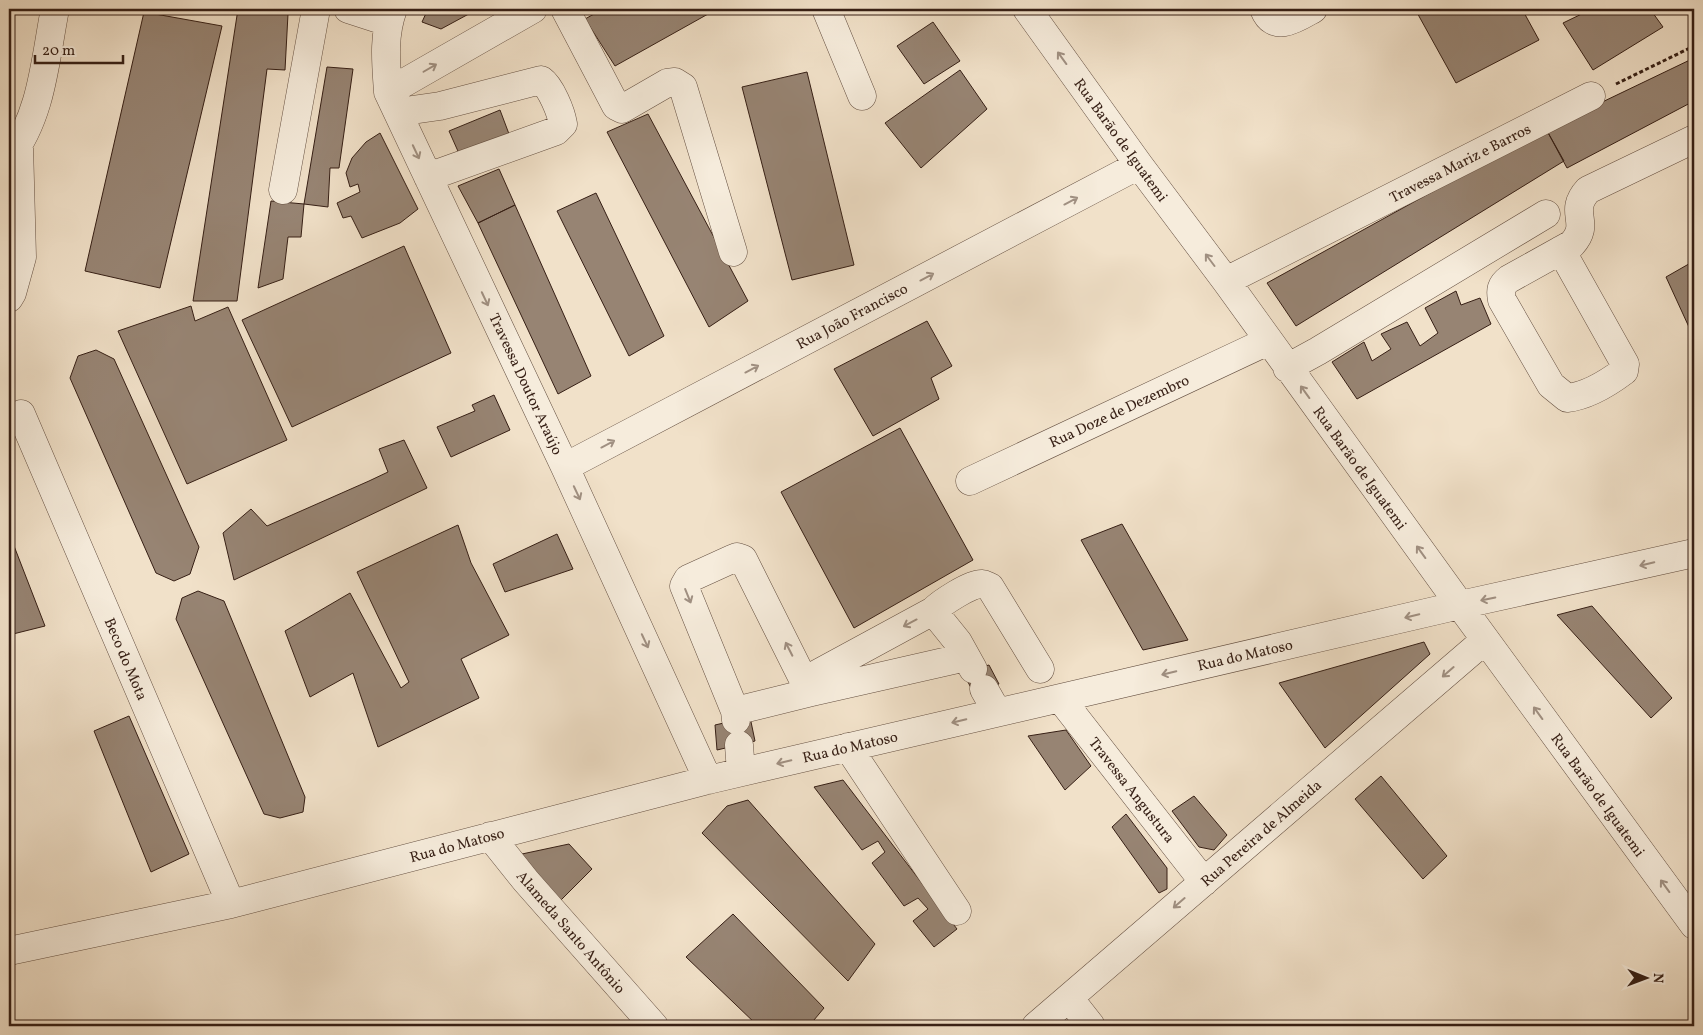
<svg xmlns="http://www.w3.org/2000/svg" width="1703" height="1035" font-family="Vollkorn,serif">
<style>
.building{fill:#978473;stroke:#361f15}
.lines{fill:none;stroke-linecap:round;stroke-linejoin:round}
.minor-casing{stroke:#655042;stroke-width:29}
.path{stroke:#361f15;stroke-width:3;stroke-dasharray:4 2.5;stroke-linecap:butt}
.minor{stroke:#f6ecdc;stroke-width:28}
.oneway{stroke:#a09082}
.labels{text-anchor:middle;stroke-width:4.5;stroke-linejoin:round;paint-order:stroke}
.street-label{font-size:15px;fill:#361f15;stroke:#f6ecdc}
</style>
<rect width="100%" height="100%" fill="#f1e1c9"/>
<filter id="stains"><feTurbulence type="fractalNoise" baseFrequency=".004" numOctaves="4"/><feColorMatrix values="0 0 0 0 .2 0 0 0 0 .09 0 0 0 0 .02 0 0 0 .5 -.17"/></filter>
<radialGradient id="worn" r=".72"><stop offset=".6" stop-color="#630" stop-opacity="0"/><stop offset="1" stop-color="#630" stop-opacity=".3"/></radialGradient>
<path class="building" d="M238,9H256L288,14L285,70L267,69L237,301H193Z
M428,9H478L441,29L422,22Z
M603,9H717L615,66L585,19Z
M1415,9H1522L1539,40L1456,83Z
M1592,9H1650L1663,27L1593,70L1563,23Z
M144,12L222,26L160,288L85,271Z
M933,22L960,61L924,84L897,46Z
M1694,58V101L1567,168L1546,129Z
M327,67L353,69L339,168H330L328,207L304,204Z
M960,70L987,109L921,168L885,123Z
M807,72L854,265L792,280L742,87Z
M500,110L509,134L461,158L449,131Z
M648,114L748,301L709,327L607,132Z
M1546,129L1564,161L1296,326L1267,283Z
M380,133L418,209L400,223L362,238L351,216L343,218L337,203L360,192L358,184L350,187L346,173L352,158L366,142Z
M499,169L515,205L478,223L458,186Z
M596,193L664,336L629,356L557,211Z
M271,201L304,204L301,237H288L283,279L258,288Z
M515,205L591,376L558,394L478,223Z
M404,246L451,353L292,427L242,320Z
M1694,261V338L1666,277Z
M1456,291L1461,305L1480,298L1491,324L1357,399L1332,362L1364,342L1372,361L1391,349L1381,334L1407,322L1420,346L1438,333L1425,308Z
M191,306L195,321L228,307L287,440L187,484L118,331Z
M927,321L952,366L931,378L939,399L873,436L834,369Z
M96,350L114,359L199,547L190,574L174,581L156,573L70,378L78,356Z
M494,395L510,430L451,457L437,427L475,411L472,405Z
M900,428L973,560L854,628L781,492Z
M404,440L427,488L234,580L223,533L251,509L267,526L369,481L388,472L379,449Z
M1122,524L1188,640L1143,650L1081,540Z
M458,525L471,563L509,635L461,659L479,698L378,747L353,673L310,697L285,631L350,593L401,688L409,682L357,572Z
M9,533L45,626L9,635Z
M557,534L573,569L505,592L493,564Z
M198,591L224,601L305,797L303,812L280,818L264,814L176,619L182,598Z
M1592,606L1672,698L1651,718L1557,615Z
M1424,642L1430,654L1325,748L1279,683Z
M989,665L999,684L973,692L963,672Z
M129,716L189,854L151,872L94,731Z
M750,717L755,741L717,750L715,725Z
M1066,730L1091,766L1065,790L1028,736Z
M1381,776L1447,856L1423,879L1355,799Z
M843,780L957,929L934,947L913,921L928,909L918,898L904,906L872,863L885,852L878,841L862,850L814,787Z
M1194,796L1227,835L1214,850L1199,847L1172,811Z
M748,800L875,944L848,981L702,833L727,806Z
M1126,814L1167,868V889L1159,893L1112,827Z
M569,844L592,869L557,904L522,854Z
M733,914L824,1008L809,1026H758L686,957Z"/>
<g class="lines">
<defs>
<path id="minor" d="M348,9L388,22
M393,9C383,36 386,63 388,92L565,467L708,780
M565,9L616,106L622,109L667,83L675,82L683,87L733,252
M826,9L862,96
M1027,9L1139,165L1226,281L1460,605L1694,925
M1264,9C1274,34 1297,18 1313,9
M388,92L533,9
M398,112L440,106L541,80C551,87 561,112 563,124L556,131L428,177
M9,158C42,116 45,60 55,9
M283,190L316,9
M1561,250L1625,364L1624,371C1608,383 1587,396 1567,398L1551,385L1502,300C1500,290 1501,285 1509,279L1572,244C1592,222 1567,213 1588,190L1694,139
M1226,281L1591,96
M9,298L12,293L22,257L19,145
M1287,368L1318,351L1546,214
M21,414L231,904
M565,467L1139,165
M970,481L1268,341
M933,611C941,603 971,583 982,584C985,584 987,586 990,587L1040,669
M804,681L933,611L958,642L973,669
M984,689L997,712
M1060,698L1204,882
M735,711L812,692L966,657
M736,720L735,711L684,586L688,579L732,559L737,557L743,559L804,681L812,692
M739,745L741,772
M848,747L957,911
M490,836L526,881L654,1026
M9,951L231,904L708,780L1460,605L1694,553
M1069,998L1091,1026
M1036,1026L1485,640"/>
</defs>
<use href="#minor" class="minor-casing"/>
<path class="path" d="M1616,84L1694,46"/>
<use href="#minor" class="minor"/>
</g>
<defs><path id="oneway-shaft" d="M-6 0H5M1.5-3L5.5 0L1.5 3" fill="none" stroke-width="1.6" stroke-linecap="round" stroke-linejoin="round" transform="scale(1.25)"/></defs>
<g class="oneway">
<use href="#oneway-shaft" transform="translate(1062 58) rotate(-126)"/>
<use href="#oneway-shaft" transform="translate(430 68) rotate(-30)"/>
<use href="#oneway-shaft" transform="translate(416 152) rotate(65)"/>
<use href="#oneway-shaft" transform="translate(1071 201) rotate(-28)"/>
<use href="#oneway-shaft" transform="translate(1210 260) rotate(-127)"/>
<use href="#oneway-shaft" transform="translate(927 277) rotate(-28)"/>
<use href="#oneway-shaft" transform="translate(485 299) rotate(65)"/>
<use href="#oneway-shaft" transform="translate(752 369) rotate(-28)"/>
<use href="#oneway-shaft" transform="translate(1305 392) rotate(-126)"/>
<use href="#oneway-shaft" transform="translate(608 444) rotate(-28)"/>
<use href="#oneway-shaft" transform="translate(577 493) rotate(65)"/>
<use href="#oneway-shaft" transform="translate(1421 552) rotate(-126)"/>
<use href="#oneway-shaft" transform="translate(1647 564) rotate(167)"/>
<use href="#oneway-shaft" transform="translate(688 596) rotate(68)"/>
<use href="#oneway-shaft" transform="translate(1488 599) rotate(168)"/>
<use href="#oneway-shaft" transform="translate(1412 616) rotate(167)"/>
<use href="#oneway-shaft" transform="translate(910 623) rotate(152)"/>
<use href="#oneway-shaft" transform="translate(645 641) rotate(65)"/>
<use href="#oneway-shaft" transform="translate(789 649) rotate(-117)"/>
<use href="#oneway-shaft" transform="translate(1448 672) rotate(139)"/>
<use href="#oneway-shaft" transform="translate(1169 673) rotate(167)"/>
<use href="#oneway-shaft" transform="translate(1538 713) rotate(-126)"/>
<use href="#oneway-shaft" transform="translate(959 721) rotate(167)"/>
<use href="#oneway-shaft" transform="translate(784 762) rotate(167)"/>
<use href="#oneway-shaft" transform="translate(1665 886) rotate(-126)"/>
<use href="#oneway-shaft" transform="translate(1179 903) rotate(139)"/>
</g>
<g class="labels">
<g class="street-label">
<text transform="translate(1121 140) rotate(54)" y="5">Rua Barão de Iguatemi</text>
<text transform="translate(1460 163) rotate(-27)" y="5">Travessa Mariz e Barros</text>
<text transform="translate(852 316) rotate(-28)" y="5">Rua João Francisco</text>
<text transform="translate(526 384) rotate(65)" y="5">Travessa Doutor Araújo</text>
<text transform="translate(1119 411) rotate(-25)" y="5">Rua Doze de Dezembro</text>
<text transform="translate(1360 468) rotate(54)" y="5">Rua Barão de Iguatemi</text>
<text transform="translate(1245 655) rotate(-13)" y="5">Rua do Matoso</text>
<text transform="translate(126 659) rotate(67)" y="5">Beco do Mota</text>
<text transform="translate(850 747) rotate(-13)" y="5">Rua do Matoso</text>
<text transform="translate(1132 790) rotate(52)" y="5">Travessa Angustura</text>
<text transform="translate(1598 795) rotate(54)" y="5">Rua Barão de Iguatemi</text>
<text transform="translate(1261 833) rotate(-41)" y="5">Rua Pereira de Almeida</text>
<text transform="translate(457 845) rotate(-15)" y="5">Rua do Matoso</text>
<text transform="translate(571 932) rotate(49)" y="5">Alameda Santo Antônio</text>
</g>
</g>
<rect width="1703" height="1035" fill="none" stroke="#f1e1c9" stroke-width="30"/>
<rect x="10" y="10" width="1683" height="1015" fill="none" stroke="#361f15" stroke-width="2.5"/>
<rect x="15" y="15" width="1673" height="1005" fill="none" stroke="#361f15"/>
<g transform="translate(1646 978) rotate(91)" stroke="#f6ecdc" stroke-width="4" paint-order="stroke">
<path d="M0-4L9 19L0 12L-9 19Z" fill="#361f15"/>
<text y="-8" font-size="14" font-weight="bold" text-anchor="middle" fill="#361f15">N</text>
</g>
<path d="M35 55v8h88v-8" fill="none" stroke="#361f15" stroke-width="2.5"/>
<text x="42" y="55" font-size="15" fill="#361f15" stroke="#f6ecdc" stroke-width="4" paint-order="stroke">20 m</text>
<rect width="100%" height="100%" filter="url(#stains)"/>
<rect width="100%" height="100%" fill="url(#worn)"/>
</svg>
